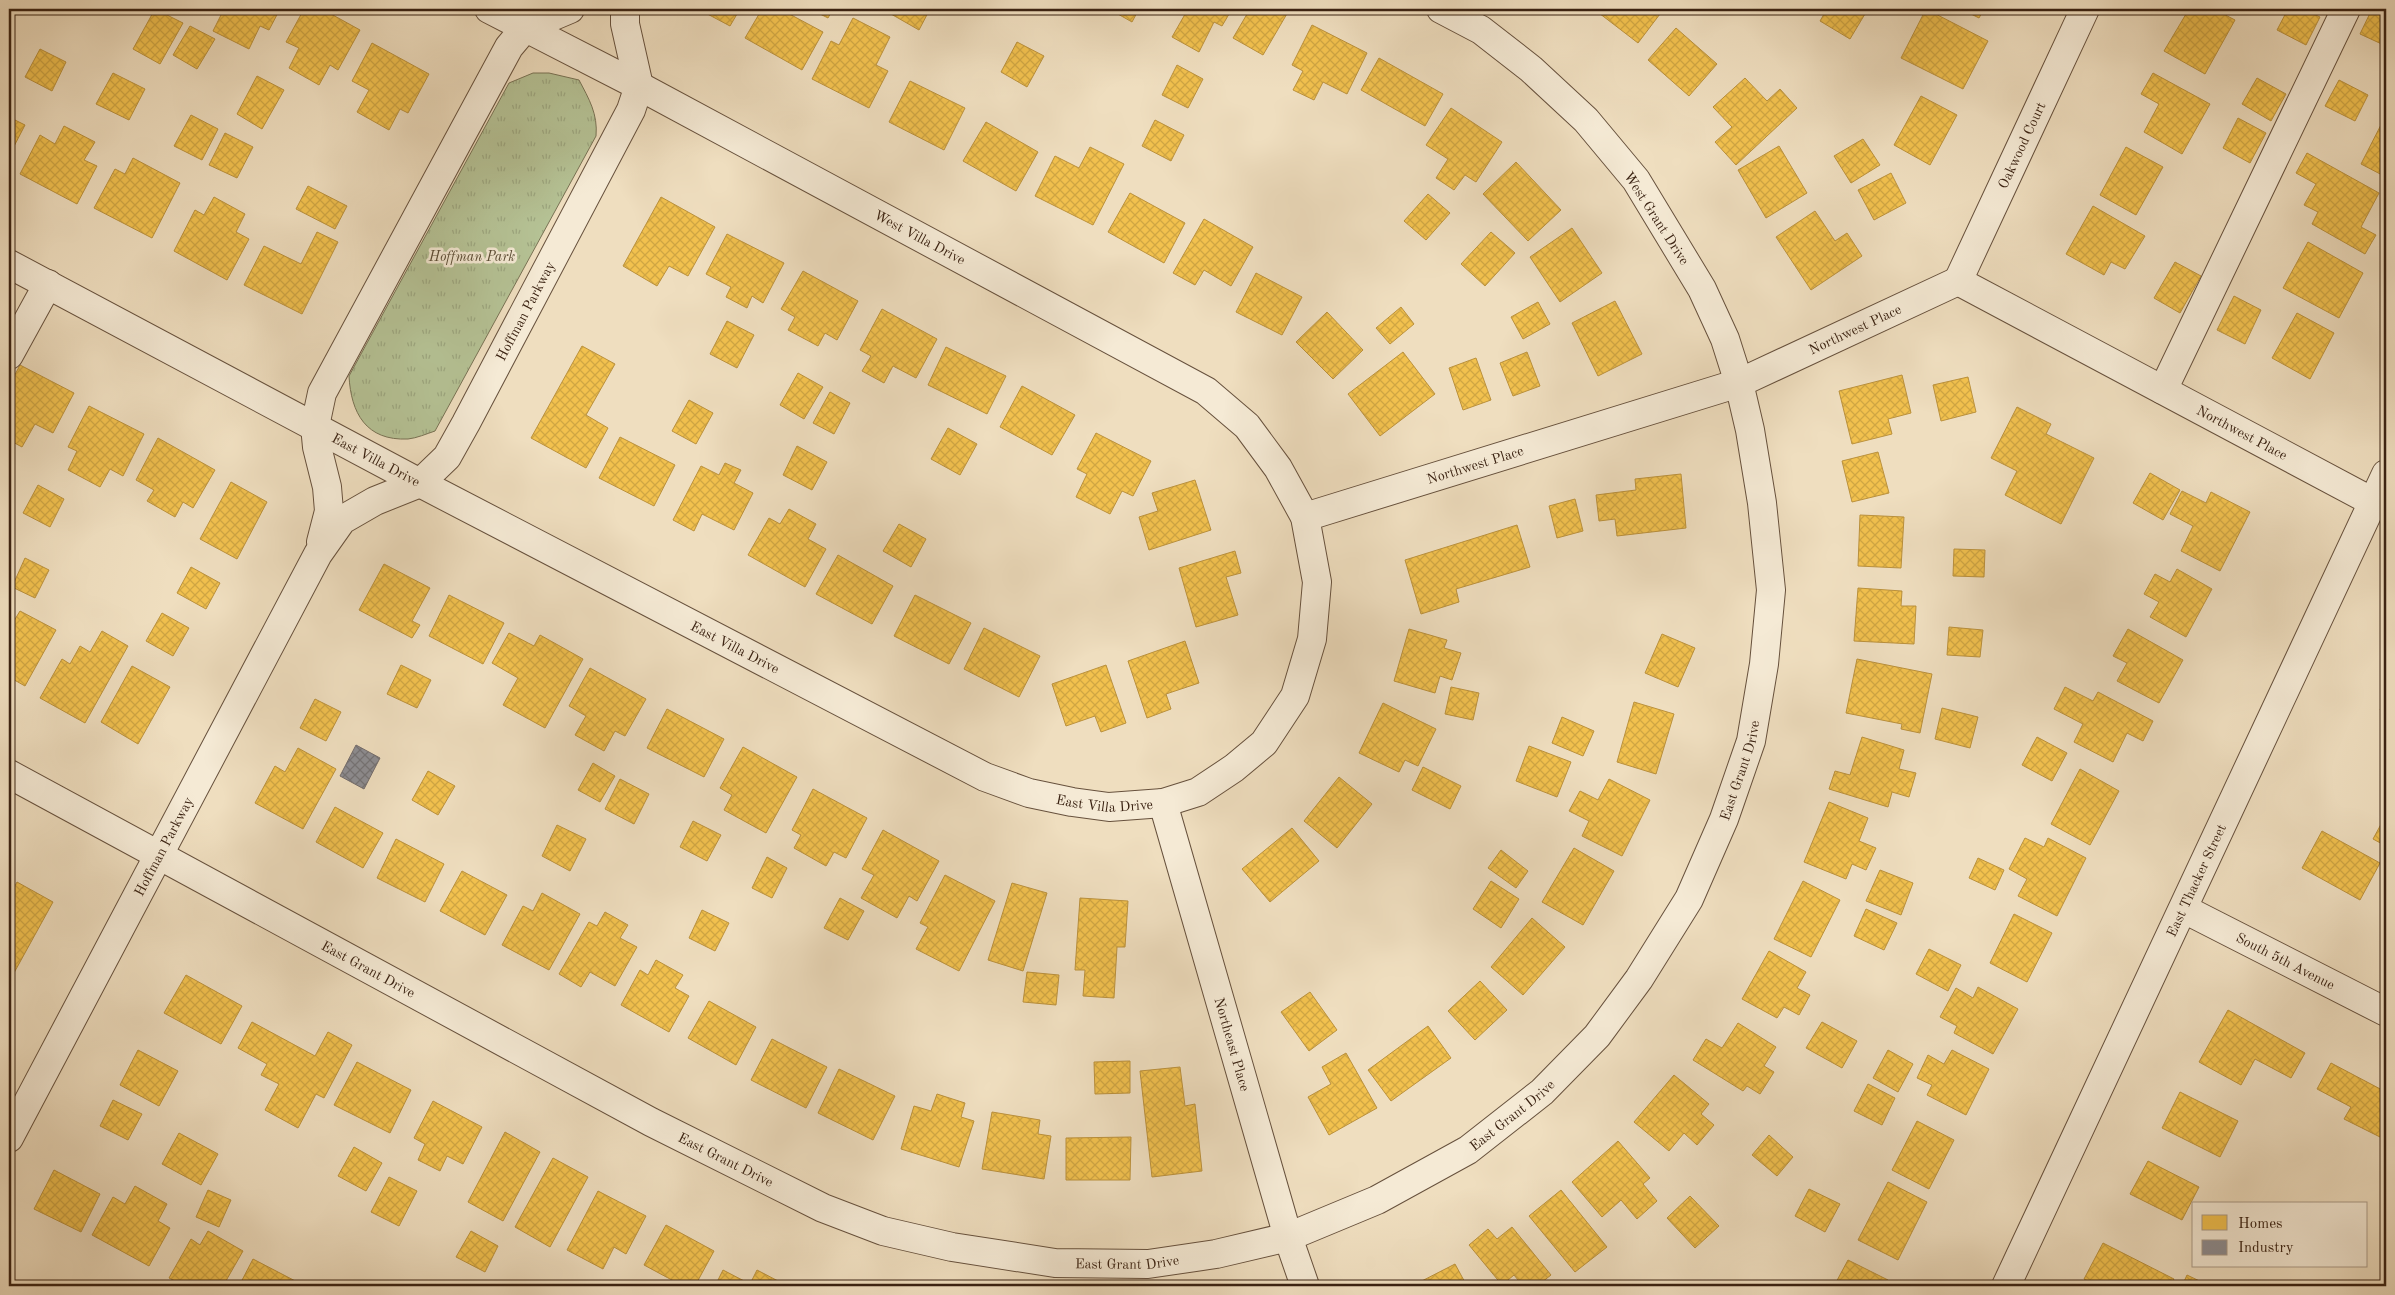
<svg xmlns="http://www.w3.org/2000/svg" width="2395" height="1295" font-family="'Old Standard TT',serif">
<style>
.park{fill:url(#park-tufts);stroke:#787254}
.homes{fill:url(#homes-cross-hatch);stroke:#bb913c}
.industry{fill:url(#industry-cross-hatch);stroke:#746d6c}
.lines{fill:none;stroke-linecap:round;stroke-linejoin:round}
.minor-casing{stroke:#67513d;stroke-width:30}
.minor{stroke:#f5ead5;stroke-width:28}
.labels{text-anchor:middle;stroke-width:5;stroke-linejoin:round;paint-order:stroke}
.street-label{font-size:14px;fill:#3a2212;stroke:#f5ead5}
.park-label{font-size:14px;font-style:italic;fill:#594a33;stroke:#f5ead5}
</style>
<defs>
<pattern id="park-tufts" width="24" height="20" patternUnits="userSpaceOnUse" patternTransform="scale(1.25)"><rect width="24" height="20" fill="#b5c295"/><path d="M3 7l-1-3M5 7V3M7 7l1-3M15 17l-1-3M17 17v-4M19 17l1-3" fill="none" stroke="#9ca67f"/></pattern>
<pattern id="homes-cross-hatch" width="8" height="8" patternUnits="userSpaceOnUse" patternTransform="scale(1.25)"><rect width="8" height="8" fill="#f2c14e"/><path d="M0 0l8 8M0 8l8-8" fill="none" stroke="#d0a643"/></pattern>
<pattern id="industry-cross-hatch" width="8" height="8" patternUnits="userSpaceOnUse" patternTransform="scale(1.25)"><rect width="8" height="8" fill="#8d8d92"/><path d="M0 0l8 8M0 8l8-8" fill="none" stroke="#747376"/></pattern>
</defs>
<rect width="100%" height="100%" fill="#efdebf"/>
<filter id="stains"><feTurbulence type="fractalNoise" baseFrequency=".004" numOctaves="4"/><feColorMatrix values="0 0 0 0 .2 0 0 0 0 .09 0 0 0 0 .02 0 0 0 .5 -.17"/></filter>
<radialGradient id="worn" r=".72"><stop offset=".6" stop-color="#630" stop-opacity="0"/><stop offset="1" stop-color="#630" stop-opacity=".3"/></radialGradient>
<path class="park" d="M533,73H549L579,80C589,99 598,114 596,136L435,431C426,434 417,438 408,439C366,441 351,413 349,376L509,83Z"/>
<path class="homes" d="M155,9L183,23L160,64L133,49Z
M224,9H280L269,30L260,26L249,49L213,31Z
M304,9H322L360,30L338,70L330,65L319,85L289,68L299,48L286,42Z
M698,9H740L730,26Z
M762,9H780L823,32L802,70L745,38Z
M810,9H833L828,18Z
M894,9H930L919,30L891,14Z
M1109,9H1139L1132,22Z
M1188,9H1232L1222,26L1214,22L1199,52L1172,37Z
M1250,9H1283L1288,12L1263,55L1233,38Z
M1597,9H1661L1663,10L1638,43L1595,10Z
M1827,9H1868L1850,39L1820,21Z
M1926,9L1988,41L1963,89L1901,58Z
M1961,9H1984L1979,18Z
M2189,9H2214L2235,20L2205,74L2164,51Z
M2288,9H2303L2320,17L2306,45L2277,30Z
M2372,9L2386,12V46L2360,34Z
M853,18L890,37L876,65L888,71L869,108L812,79L831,41L839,45Z
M1312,25L1367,53L1347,94L1323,82L1314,100L1293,90L1303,71L1292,65Z
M190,26L215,39L197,69L173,55Z
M1676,28L1717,64L1689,96L1648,60Z
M1017,42L1044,56L1027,87L1001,72Z
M372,43L429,74L408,113L400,109L389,130L357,112L369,90L352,81Z
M40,49L66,62L52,91L25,77Z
M1379,58L1443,94L1425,126L1361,90Z
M1177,65L1203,79L1188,108L1162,95Z
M113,73L145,89L129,120L96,104Z
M2153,73L2210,104L2182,154L2144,132L2159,104L2141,94Z
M257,76L284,90L262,129L237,114Z
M1745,78L1767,101L1780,89L1797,108L1736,165L1715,142L1732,127L1713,107Z
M2257,78L2286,94L2271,121L2242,104Z
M2339,80L2368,95L2355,121L2325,106Z
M910,81L965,108L944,150L889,122Z
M1921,96L1957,115L1930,165L1894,145Z
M1451,108L1502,142L1476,182L1465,175L1454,190L1436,178L1448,159L1426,145Z
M191,115L218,129L202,160L174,146Z
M2386,115V177L2361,164Z
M9,117L25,125L9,156Z
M2238,118L2266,133L2250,163L2223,148Z
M1155,120L1184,135L1171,161L1142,146Z
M986,122L1038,152L1016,191L963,161Z
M64,126L95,142L84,160L97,166L77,204L20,174L40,135L55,144Z
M225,133L253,147L237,178L209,165Z
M1863,139L1880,165L1851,183L1834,156Z
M1779,146L1807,193L1766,218L1738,170Z
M1090,147L1124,164L1093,225L1035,196L1055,156L1079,168Z
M2126,147L2163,167L2136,215L2100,195Z
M2307,153L2379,193L2361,227L2376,235L2365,254L2312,224L2318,212L2304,205L2316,184L2296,173Z
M133,158L180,183L152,238L94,208L115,169L125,174Z
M1516,162L1561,210L1528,241L1483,194Z
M1891,173L1906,203L1874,220L1858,190Z
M308,186L347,206L335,229L296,209Z
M1130,193L1185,223L1164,263L1108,232Z
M1428,194L1450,213L1426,240L1404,221Z
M214,197L245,214L236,232L249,239L227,280L174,251L195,210L204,215Z
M661,197L715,227L688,276L669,266L657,286L623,266Z
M2093,206L2145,236L2125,269L2111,262L2104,275L2066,254Z
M1815,211L1835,241L1847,233L1862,256L1811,290L1776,237Z
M1204,219L1253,247L1231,286L1204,270L1195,285L1173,273Z
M1572,228L1602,273L1560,302L1530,257Z
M317,232L338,242L302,314L244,285L264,246L301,264Z
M1491,232L1515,253L1485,286L1461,264Z
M727,234L784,263L763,303L752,296L747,308L726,297L731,287L706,274Z
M2308,242L2363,273L2339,318L2283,288Z
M2175,262L2201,276L2180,313L2154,298Z
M803,271L858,301L837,340L825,333L818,346L788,330L795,317L781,309Z
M1256,273L1302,297L1282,335L1236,312Z
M2234,296L2261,310L2245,344L2217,330Z
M1615,301L1642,354L1598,376L1572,323Z
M1538,302L1550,324L1523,339L1511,317Z
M1401,307L1414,324L1390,344L1376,328Z
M882,309L937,339L916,378L893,366L884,383L862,371L871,356L860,350Z
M1327,312L1363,350L1333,379L1296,342Z
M2297,313L2334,333L2310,379L2272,358Z
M727,321L754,335L737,368L710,354Z
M582,346L615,364L586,415L608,428L586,468L531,438Z
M946,347L1006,376L987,414L928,385Z
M1403,352L1435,394L1380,436L1348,394Z
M1527,352L1540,386L1513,396L1500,363Z
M1476,358L1491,400L1463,410L1449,368Z
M20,365L74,393L53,433L35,424L22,447L9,440V386Z
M798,373L823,387L804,419L780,405Z
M1902,375L1911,413L1888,419L1892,434L1852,444L1839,391Z
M1968,377L1976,412L1941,421L1933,385Z
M1022,386L1075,415L1052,455L1000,427Z
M830,392L850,403L834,434L813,423Z
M689,400L713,413L696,444L672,431Z
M89,406L144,434L123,476L110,469L100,487L68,470L77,451L68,447Z
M2017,407L2051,424L2046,434L2094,458L2061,524L2005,495L2017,471L1991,458Z
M948,428L977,444L960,475L931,459Z
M1096,433L1151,461L1133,496L1122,491L1110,514L1076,497L1087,474L1077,469Z
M620,437L675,465L654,506L599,478Z
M158,438L215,470L193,508L183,502L175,517L147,501L154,490L136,480Z
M797,446L827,462L812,490L783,475Z
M1878,452L1889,493L1852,502L1842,461Z
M725,463L741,470L734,483L753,493L734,530L702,514L694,531L673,520L701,466L719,475Z
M2150,473L2180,490L2163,520L2133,503Z
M1681,474L1686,528L1617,536L1615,519L1599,521L1596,495L1636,490L1635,479Z
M1195,480L1211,530L1149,550L1139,517L1158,511L1152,493Z
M231,482L267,502L237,559L200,539Z
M38,485L64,499L50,527L23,513Z
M2182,491L2206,503L2211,492L2250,512L2220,571L2181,551L2193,526L2170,514Z
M1575,499L1583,531L1557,538L1549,506Z
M789,509L816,524L808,539L826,549L805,587L748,555L769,518L780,524Z
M1860,515L1904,517L1901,568L1858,566Z
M899,524L926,539L911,567L883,551Z
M1517,525L1530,567L1456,589L1459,602L1421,614L1405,560Z
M1954,549L1985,550L1984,577L1953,576Z
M1235,551L1241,573L1226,577L1238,615L1196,627L1179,568Z
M838,555L893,586L872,624L816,594Z
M25,558L49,570L35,598L12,587Z
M384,564L430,588L412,621L420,625L412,638L359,610Z
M191,567L220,583L206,609L177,593Z
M2177,569L2212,589L2186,637L2150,617L2159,602L2144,594L2155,574L2170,582Z
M1858,588L1902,591L1901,606H1916L1914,644L1854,641Z
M449,595L504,623L483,664L429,636Z
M915,595L971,623L949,664L894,636Z
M20,611L56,630L25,686L9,677V629Z
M162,613L189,628L173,656L146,641Z
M1949,627L1983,630L1980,657L1947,655Z
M984,628L1040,656L1019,697L964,669Z
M1409,629L1447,640L1444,648L1461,653L1452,680L1440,676L1435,693L1394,681Z
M2128,629L2183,660L2159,703L2117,681L2127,663L2113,656Z
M102,631L128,646L85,723L40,698L62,659L70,664L80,646L90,652Z
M509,633L534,646L540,635L583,659L545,728L503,705L518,678L492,663Z
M1662,634L1695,648L1678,687L1645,673Z
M1185,641L1199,683L1166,694L1171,709L1147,718L1128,661Z
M1857,659L1932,674L1920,733L1901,729L1902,724L1846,713Z
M401,665L431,680L417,708L387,694Z
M1106,665L1126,723L1101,732L1095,716L1066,726L1052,684Z
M132,666L170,687L138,744L101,722Z
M590,668L646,699L625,736L615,731L604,751L575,735L586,716L569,706Z
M1451,687L1479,693L1473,720L1445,714Z
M2065,687L2093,701L2098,692L2153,721L2143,741L2127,733L2113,762L2074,742L2083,724L2054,709Z
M2386,698V713L2380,710Z
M315,699L341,712L326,741L300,728Z
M1634,702L1674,714L1656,774L1617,762Z
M1383,703L1436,729L1418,766L1405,760L1399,772L1359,753Z
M1942,708L1978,717L1970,748L1935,739Z
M667,709L724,739L704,777L647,748Z
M1562,717L1594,731L1583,756L1552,743Z
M1862,737L1904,750L1899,769L1916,773L1909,797L1892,792L1888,807L1829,789L1835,771L1850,775Z
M2037,737L2067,753L2052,781L2022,765Z
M1529,746L1571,762L1557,797L1516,781Z
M743,747L797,777L766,833L724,810L732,795L720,788Z
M298,748L336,769L303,829L255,803L275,766L285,772Z
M593,763L615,776L600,802L578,790Z
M1423,767L1461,786L1450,809L1412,790Z
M2080,769L2119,791L2090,845L2051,824Z
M428,771L455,786L438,815L412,800Z
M1339,777L1372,804L1337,848L1304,821Z
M620,779L649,794L634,824L605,809Z
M1609,779L1650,800L1622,856L1582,836L1589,821L1569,811L1580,791L1598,800Z
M813,789L867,818L846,858L834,852L826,866L794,848L801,835L792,830Z
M1829,802L1868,818L1859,841L1876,848L1866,870L1852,864L1846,879L1804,862Z
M335,807L383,833L363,868L316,842Z
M2386,815V846L2373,839Z
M693,821L721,835L707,861L680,847Z
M557,825L586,839L570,871L542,856Z
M1292,828L1319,861L1270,902L1242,869Z
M883,830L939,861L917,901L909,896L897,918L861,898L874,875L862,869Z
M2322,831L2380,863L2360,900L2302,868Z
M2025,838L2044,847L2048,838L2086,858L2057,916L2018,896L2027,879L2009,869Z
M396,839L444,864L425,902L377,878Z
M1574,848L1614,871L1583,925L1542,902Z
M1501,850L1528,871L1516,888L1488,868Z
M767,857L787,868L772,898L752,888Z
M1978,858L2004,870L1995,890L1969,878Z
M1880,870L1913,883L1901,915L1866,901Z
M462,871L507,895L485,935L440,911Z
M945,875L995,901L959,971L916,949L928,927L920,923Z
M1491,881L1519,899L1501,928L1473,909Z
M1803,881L1840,900L1811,957L1774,939Z
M17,882L53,902L9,982V897Z
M1012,883L1047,893L1023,971L988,960Z
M542,893L580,914L549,970L502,945L523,906L533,911Z
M840,898L864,911L848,940L824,928Z
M1080,898L1128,901L1125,947H1117L1114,998L1083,996L1085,970H1075Z
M1866,909L1897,923L1884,950L1854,936Z
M702,910L729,923L715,951L689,938Z
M605,912L628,925L620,938L637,947L615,986L590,972L581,987L559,974L589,922L597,926Z
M2014,914L2052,933L2027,982L1990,963Z
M1532,918L1565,947L1523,995L1491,967Z
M1929,949L1961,965L1948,991L1916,974Z
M1769,951L1806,972L1797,988L1810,995L1799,1015L1784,1007L1777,1018L1742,999Z
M656,960L683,975L675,988L689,996L669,1032L621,1005L640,970L648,975Z
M1027,972L1059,975L1056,1005L1023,1002Z
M186,975L242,1006L221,1044L164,1013Z
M1480,981L1507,1010L1475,1040L1448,1011Z
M1978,987L2018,1009L1993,1054L1954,1033L1957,1026L1940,1017L1956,988L1973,998Z
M1310,992L1337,1030L1309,1051L1281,1012Z
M709,1001L756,1027L736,1065L688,1038Z
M2228,1010L2305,1053L2291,1078L2255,1059L2241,1085L2199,1062Z
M252,1022L315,1056L328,1032L352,1045L324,1098L316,1094L298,1128L265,1110L279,1084L261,1075L267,1064L238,1048Z
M1822,1022L1857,1041L1842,1068L1806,1048Z
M1738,1023L1776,1047L1764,1066L1774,1072L1760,1094L1747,1086L1743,1091L1693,1060L1706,1039L1722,1048Z
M1428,1026L1451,1058L1391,1101L1368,1070Z
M772,1039L827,1067L806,1108L751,1080Z
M138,1050L178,1071L159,1106L120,1085Z
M1888,1050L1913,1064L1898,1092L1873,1078Z
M1952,1050L1989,1069L1966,1115L1927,1095L1932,1085L1917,1078L1928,1055L1944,1064Z
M1346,1053L1377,1108L1329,1135L1308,1097L1331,1084L1322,1067Z
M1130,1061V1093L1095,1094L1094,1062Z
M357,1062L411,1090L390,1133L334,1105Z
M2331,1063L2386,1092V1140L2344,1119L2351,1107L2317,1089Z
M1180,1067L1185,1106L1195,1104L1202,1171L1152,1177L1140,1071Z
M839,1069L895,1096L873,1140L818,1113Z
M1674,1075L1709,1104L1701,1114L1714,1125L1697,1145L1684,1133L1669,1151L1634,1122Z
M1868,1084L1895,1098L1882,1125L1854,1111Z
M2180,1092L2238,1121L2220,1157L2162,1128Z
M937,1094L965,1103L961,1117L974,1121L959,1167L901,1149L914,1106L931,1111Z
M113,1100L142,1114L128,1140L100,1126Z
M433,1101L482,1127L463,1164L447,1156L440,1171L418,1160L425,1144L414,1138Z
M992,1112L1040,1120L1038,1134L1051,1136L1044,1179L982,1169Z
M1917,1121L1954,1140L1929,1189L1892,1170Z
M505,1132L540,1152L503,1221L468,1202Z
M179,1133L218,1154L201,1185L162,1164Z
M1769,1135L1793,1157L1777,1176L1752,1155Z
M1131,1137L1130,1180H1066V1138Z
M1618,1141L1650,1178L1643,1184L1657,1201L1637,1219L1621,1200L1602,1217L1572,1182Z
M354,1147L382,1163L366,1191L338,1176Z
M553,1158L588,1177L550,1247L515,1227Z
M2148,1161L2199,1187L2182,1220L2130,1194Z
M54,1170L100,1194L81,1232L34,1209Z
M389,1177L417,1191L399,1226L371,1212Z
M1888,1182L1927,1202L1898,1260L1858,1240Z
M135,1186L167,1204L158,1221L170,1228L149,1266L92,1235L113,1197L125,1204Z
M1809,1189L1840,1204L1825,1232L1795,1216Z
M208,1190L231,1200L219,1227L196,1217Z
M1561,1190L1607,1247L1575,1272L1529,1216Z
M598,1191L646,1216L626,1254L614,1247L603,1269L567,1250Z
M1690,1196L1719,1226L1695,1248L1667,1218Z
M666,1225L714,1251L695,1286H683L644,1265Z
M1512,1227L1551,1275L1537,1286H1523L1514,1275L1502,1285L1469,1245L1488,1229L1497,1239Z
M208,1231L243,1251L223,1286H185L169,1278L191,1239L200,1245Z
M471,1231L498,1246L485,1272L456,1257Z
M2103,1243L2174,1279L2170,1286H2098L2084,1279Z
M253,1259L303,1285V1286H239Z
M1848,1260L1888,1280L1885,1286H1834Z
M1455,1264L1467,1286H1412Z
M723,1270L750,1284L757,1270L780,1282L778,1286H715Z
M2187,1275L2210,1286H2182Z
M580,1281L590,1286H578Z"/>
<path class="industry" d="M356,745L380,758L364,789L340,776Z"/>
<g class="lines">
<defs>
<g id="minor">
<path id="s1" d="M9,264L420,483L985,777L1029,793L1072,802L1109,807L1163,803L1198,792L1234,768L1264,743L1295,696L1312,639L1317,582L1305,517L1278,468L1247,426L1206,391L639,86L489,9"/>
<path id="s2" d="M1958,281L2373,502"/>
<path id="s3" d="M1958,281L2085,9"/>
<path d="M9,355L48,284"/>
<path d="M2163,390L2346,9"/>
<path id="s4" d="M1305,517L1739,383L1958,281"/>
<path d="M321,542L329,511L327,487L317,447L315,426L322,393L509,47L525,28L570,9"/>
<path id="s5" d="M9,774L651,1122L823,1208L883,1231L952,1247L1055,1263L1148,1264L1216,1254L1288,1237L1377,1200L1468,1150L1542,1092L1597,1036L1639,979L1689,899L1724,819L1751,741L1764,664L1771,590L1762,503L1750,430L1739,383L1725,339L1702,289L1636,180L1586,120L1531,69L1481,30L1441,9"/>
<path id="s6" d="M1163,803L1288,1237L1305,1286"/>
<path id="s7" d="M2184,909L2386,1012"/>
<path id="s8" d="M9,1138L318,554L342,520L375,501L420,483L447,457L466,423L631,110L639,86L625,24V9"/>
<path id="s9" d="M2006,1286L2386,474"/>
</g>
</defs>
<use href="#minor" class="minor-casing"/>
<use href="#minor" class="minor"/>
</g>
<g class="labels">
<g class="street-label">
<text dy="5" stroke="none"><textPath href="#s3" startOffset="150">Oakwood Court</textPath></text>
<text transform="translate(1657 218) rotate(57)" y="5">West Grant Drive</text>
<text transform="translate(920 237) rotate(28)" y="5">West Villa Drive</text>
<text dy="5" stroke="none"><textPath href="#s8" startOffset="992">Hoffman Parkway</textPath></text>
<text dy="5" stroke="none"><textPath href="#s4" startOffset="582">Northwest Place</textPath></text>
<text dy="5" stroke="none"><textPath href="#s2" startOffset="322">Northwest Place</textPath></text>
<text dy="5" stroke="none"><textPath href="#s1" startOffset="416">East Villa Drive</textPath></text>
<text dy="5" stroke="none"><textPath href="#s4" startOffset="178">Northwest Place</textPath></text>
<text dy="5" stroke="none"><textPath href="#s1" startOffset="821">East Villa Drive</textPath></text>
<text dy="5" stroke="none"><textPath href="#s5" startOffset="2074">East Grant Drive</textPath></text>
<text dy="5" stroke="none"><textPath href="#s1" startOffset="1226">East Villa Drive</textPath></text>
<text dy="5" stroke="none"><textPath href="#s8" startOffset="330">Hoffman Parkway</textPath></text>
<text dy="5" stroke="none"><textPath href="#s9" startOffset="448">East Thacker Street</textPath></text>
<text dy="5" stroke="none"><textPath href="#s7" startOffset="114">South 5th Avenue</textPath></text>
<text dy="5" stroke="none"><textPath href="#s5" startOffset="409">East Grant Drive</textPath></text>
<text dy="5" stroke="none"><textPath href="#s6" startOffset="251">Northeast Place</textPath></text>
<text dy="5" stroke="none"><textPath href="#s5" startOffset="1654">East Grant Drive</textPath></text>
<text dy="5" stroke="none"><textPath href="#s5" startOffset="814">East Grant Drive</textPath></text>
<text dy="5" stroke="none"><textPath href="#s5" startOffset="1234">East Grant Drive</textPath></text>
</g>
<g class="park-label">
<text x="472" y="261">Hoffman Park</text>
</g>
</g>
<rect width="2395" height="1295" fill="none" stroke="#efdebf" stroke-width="30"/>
<rect x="10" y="10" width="2375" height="1275" fill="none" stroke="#3a2212" stroke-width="2.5"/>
<rect x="15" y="15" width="2365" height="1265" fill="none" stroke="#3a2212"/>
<rect x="2192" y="1202" width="175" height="65" fill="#f5ead5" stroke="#aa9a87"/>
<rect x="2202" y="1215" width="25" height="15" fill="#f2c14e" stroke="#aa9a87"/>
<text x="2238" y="1228" font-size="15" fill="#3a2212">Homes</text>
<rect x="2202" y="1240" width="25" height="15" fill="#8d8d92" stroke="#aa9a87"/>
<text x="2238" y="1252" font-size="15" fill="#3a2212">Industry</text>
<rect width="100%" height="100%" filter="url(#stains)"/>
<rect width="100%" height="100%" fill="url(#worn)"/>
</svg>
